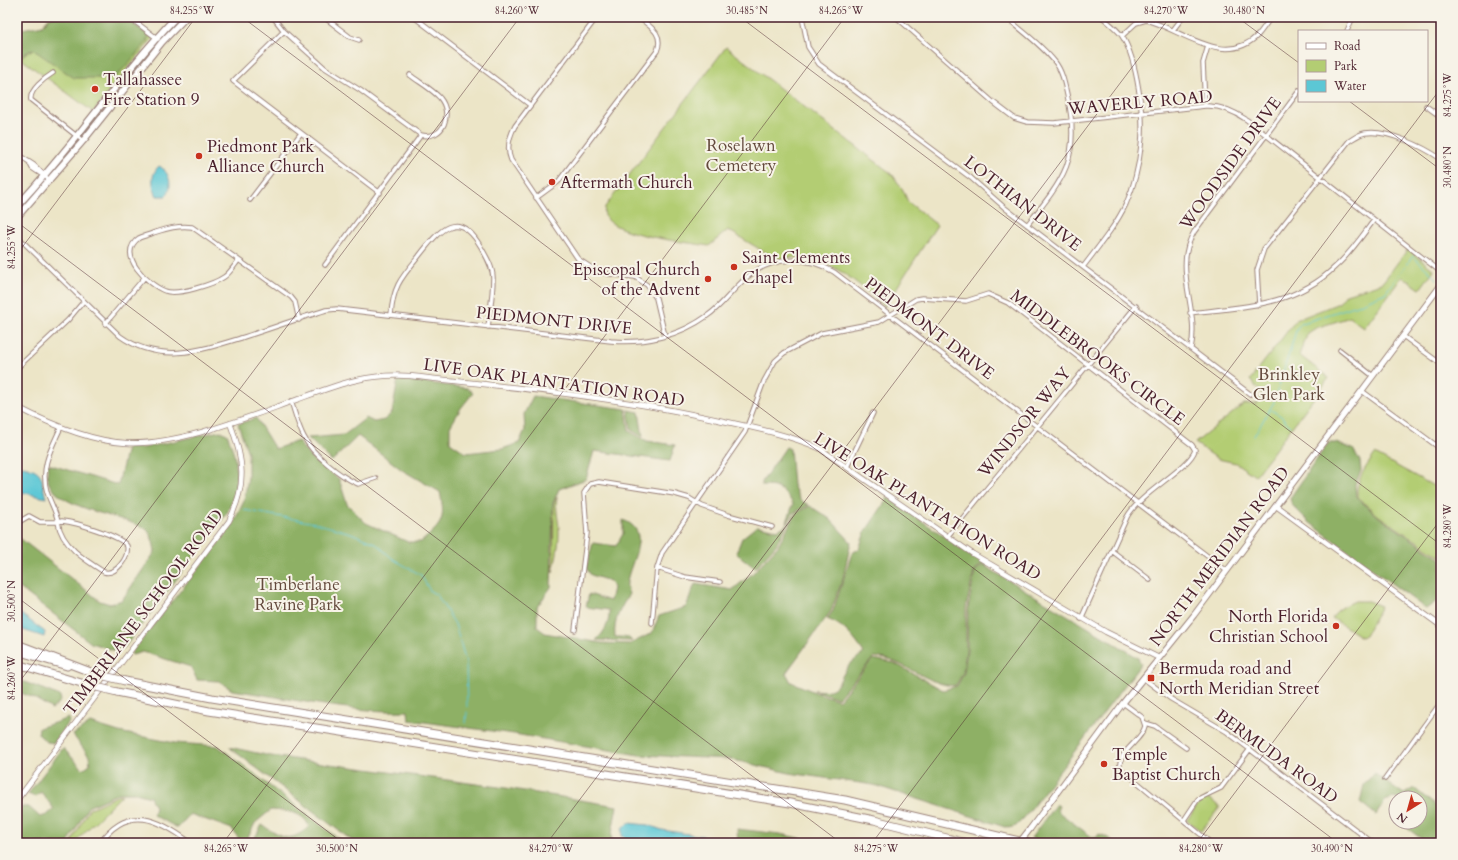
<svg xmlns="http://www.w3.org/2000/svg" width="1458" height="860" font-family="Cardo,serif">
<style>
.green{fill:#b3cd73;stroke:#7e764f}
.forest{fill:#8eb065;stroke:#6c6848}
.water{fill:#5cc7d5;stroke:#537380}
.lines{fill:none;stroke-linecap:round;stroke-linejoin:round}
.stream{stroke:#5cc7d5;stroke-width:1}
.minor-casing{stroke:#9b8279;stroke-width:5.5}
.tertiary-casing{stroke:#9b8279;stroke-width:6}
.secondary-casing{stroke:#9b8279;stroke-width:7}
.primary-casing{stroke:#9b8279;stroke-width:8}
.motorway-casing{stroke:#9b8279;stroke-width:9}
.minor{stroke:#fff;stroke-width:3.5}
.tertiary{stroke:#fff;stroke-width:4.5}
.secondary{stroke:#fff;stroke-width:5}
.primary{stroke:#fff;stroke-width:5.5}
.motorway{stroke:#fff;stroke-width:7}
.secondary-bridge-casing{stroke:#9b8279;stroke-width:7;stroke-linecap:butt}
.motorway-bridge-casing{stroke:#9b8279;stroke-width:9;stroke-linecap:butt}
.secondary-bridge{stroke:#fff;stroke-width:5}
.motorway-bridge{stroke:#fff;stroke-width:7}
.ticks{fill:none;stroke:#4a1f2b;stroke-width:1;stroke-opacity:0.45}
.poi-dot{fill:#c8321e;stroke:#f7f3e8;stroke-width:1.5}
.labels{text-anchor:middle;stroke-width:4;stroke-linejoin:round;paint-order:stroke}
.poi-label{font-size:17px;fill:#4a1f2b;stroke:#f7f3e8;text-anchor:start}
.street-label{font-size:17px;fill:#4a1f2b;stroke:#f7f3e8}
.park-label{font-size:17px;fill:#644a3d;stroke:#f7f3e8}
.neatline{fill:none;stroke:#4a1f2b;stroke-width:1.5}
.ticks-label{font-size:10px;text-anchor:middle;fill:#4a1f2b}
</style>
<rect width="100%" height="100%" fill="#f7f3e8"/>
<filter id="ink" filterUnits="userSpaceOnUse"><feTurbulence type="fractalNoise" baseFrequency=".025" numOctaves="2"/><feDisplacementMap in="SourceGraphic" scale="8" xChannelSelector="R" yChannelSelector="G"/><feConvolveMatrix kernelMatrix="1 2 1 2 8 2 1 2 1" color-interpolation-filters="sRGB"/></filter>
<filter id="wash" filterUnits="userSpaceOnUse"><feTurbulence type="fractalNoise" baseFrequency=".012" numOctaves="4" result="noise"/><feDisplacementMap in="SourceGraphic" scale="16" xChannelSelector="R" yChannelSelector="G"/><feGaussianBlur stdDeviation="0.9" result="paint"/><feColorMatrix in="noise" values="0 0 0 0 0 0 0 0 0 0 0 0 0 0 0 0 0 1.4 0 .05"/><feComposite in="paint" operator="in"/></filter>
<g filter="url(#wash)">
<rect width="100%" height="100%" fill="#ece5c7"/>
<path class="green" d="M49,17H124L153,38L93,112L17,56Z
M726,47L892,174L903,190L908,202L937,225L885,306C849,277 826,251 776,259L728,230L709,246C686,242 621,236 607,219C604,215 604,212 605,207Z
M1408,249L1434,270L1420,289L1402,277L1364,328L1350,317L1316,328L1308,333L1299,355L1329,378L1255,476L1236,463L1218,459L1195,443L1244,404H1257L1262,394L1250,380L1296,320L1339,303L1346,294L1382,283Z
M1375,454L1441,490V557L1379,516L1357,497C1356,478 1365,469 1375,454Z
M557,497C555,509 559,520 559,532C559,546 556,559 553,572L554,503Z
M1355,601H1368L1381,606L1365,636L1361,637L1332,618L1340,608Z
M119,795H122L74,843H71L89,809Z
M1207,797L1220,807L1201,831L1187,820L1200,802Z"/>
<path class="forest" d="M51,17H124L149,36L146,43L117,76L103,78H74L34,50C23,51 21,59 17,68V30L43,25Z
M398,379L467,388L473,393L461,408L450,427V442L466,453L502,449L519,443L525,430L524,414L533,396L626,409L629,431L647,441L675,445L670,461L594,451L586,479L559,489L553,503L551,587L537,607V627L545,633L601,643L630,644L652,633L659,616L686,607L695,584L732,590L752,574L778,546L795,514L810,506L830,519L851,542L843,578L831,611L786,673L791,682L817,693L839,700L873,659L894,663L943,690L957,686L964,673L967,650L968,608L975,571L983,565L1129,652L1138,658L1141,664L1024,818L1016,826L1008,828L874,785L789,773L730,759L639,755L514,734L409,720L408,711C350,713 289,698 232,690L219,681L197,680L191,667L143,652L132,655L131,653L232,526L244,501L248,477V453L238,424L256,418L275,449L298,441L310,457L339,479L347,504L366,523L408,542H421C442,524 446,521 440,492L402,470L358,436L332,461L308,438L344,435L366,418L374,422L384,420L392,413Z
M628,410L639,412L643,437L631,430Z
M220,431L227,434C239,462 240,486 227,513L124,648L116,651L91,643L17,586V536L100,601L110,604L122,600L155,552C154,545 152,534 146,529C143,526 136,525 132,523C110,514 49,505 47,476C47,473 48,468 48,464L118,485L127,448H143Z
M1328,443H1336L1353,449L1360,461L1361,471L1355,484L1356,497L1379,517L1441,559V598L1426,609L1309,522L1292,505L1290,498Z
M786,447L790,449L793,485L800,500L809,505L793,513L776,545L755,568L736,553L742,538L757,526L778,530L786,525L793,504C784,489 779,486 762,486V482Z
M888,498L988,566L982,564L974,571L966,608V650L963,673L956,685C941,689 910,668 895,662C889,659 881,658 874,657L838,698L814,690C839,693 836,685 847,668C851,662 859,657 864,653C854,638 844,625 827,619L833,611L852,553L859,549L865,532Z
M623,520C653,531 630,561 627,582C626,586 628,591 629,594C621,608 613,620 615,637H628L632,641L596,640C605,632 610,622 609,610L586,607L589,594L610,601L613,588L610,581L591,575L586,568L593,543L616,546L623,534Z
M17,679L60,696L61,701L52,709L34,698L21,693L17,695Z
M69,718V722L54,743L47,742L38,734L39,728Z
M90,723L119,732L175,743L218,746L344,843H252L262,825C283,838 288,844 309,827C304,811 285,811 271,810L255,823L246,842L239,839L232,829L190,814L178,828L153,815L155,807L150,797L136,793H119L88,807L68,843H17V814L22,807H29L40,817L47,815L54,809L41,792L35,797L28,794L63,748L83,769L90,764L89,756L73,735Z
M229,747L271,756L506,788L617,806L611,838L617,843H355Z
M1374,773L1404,794L1414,788L1441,810V843H1427L1403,825L1405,822H1420V798L1396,799L1394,798L1385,801L1376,815L1360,802L1364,785Z
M1056,804L1059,806L1057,811L1092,837L1096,838L1099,834L1105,836L1116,843H1054L1031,838Z
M737,829L780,834L821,843H738Z"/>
<path class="water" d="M159,166C169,171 174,187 166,196H157C152,186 150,175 159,166Z
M23,466C46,471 40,478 46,498L17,491V467Z
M17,611L45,632L44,637L17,628Z
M628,823L648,825L662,830L722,839L726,843H641L628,840L622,836V829Z"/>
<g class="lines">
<path class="stream" d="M1271,410L1281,416L1290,426
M1254,436L1274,402L1296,331L1300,324L1357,305L1385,293L1413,256L1437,279
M244,510L315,523L351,533L375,543L393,559L421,575L430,591L437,595L455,624L466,662L467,707
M466,723L467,712"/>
</g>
</g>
<g filter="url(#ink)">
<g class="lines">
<defs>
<path id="minor" d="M129,17L158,39
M273,17L284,31L325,68L360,90L421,135C444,140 453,114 440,98C432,89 419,82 410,75
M324,17L350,37L359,40
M414,17L530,105
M597,17L515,126C509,137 506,148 511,160L578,259L595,270L609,274L635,277L647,285L656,298L665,336
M802,17L808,47L819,64L971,178L1005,208L1250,394
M896,17L993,102L1014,118L1027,122L1054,123L1205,106C1221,105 1234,111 1247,120L1441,272
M1006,17C1022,31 1042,45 1055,62C1063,72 1065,86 1068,99C1081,159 1063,180 1027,225
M1173,30L1183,17
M284,31L233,81L380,193
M1347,31L1353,17
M1122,36L1136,23L1146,20C1181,29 1225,69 1258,35C1263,29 1267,23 1271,17
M53,73C45,78 29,90 31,100L83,141
M1205,106L1203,63L1208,46
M1426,106L1441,117
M17,154L34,165L50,181
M30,164L32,168L41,174
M536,198L558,182L564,174L657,51C664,34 651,27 638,17
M250,200L301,133
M17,236L120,336C159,364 199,351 241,338C269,329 297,319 326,310L337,309L611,341C645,344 679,336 707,316C722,306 732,290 746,278C772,256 806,255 834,272L1227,571
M238,261C234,266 230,273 224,277C214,284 177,296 165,291C149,285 115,255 139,238C143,236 149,235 153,233C166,229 178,225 192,227L291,297L295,302L299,320
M325,265L421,135
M1083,267C1098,247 1115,227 1126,204C1134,186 1139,165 1141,146C1145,118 1137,59 1122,36C1117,29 1109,23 1102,17
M1259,305L1257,270L1264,249L1349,141C1354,138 1359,134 1365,133C1387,129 1424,147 1441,159
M1190,313C1243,307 1295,306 1335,267C1350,254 1362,236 1374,220
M391,315C393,286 401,278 419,256C439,230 458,207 481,247C486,256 493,267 493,278C493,294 490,311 488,327
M105,324L144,278
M1403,336L1441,364
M1191,348C1200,309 1172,269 1194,232L1299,91
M1340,350L1373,376
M17,368L68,320L83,302
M1362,391L1441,449
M291,401C295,413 298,426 304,437C312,454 341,477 358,484L376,478
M1436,445L1441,439
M847,467L873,413
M62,521C75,522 121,536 127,546C129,558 116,575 104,572C85,560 61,545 58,522Z
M17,523L29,516L40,522H58C56,511 50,502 47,492C40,467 51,449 61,427
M947,537L1136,306
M1112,551L1150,580
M657,568L685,577L720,582
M652,623L657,568L662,553L745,432L764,381L775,361L784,353L822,333L879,322L916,299L922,298L966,301L988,294L1008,303L1192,445L1195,450C1190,468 1140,493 1127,517L1081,619
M575,630L587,533L584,493L590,484L599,482L675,494L689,498L702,506L728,515L772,527
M1143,678L1171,699L1227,732L1373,843
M1123,703L1142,717L1145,726C1142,741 1117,752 1120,768L1211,843
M1145,723L1155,726L1186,748
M1385,779L1441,702
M1184,820L1198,799L1221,788L1250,749
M100,843C128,803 159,819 191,843"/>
<path id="tertiary" d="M17,407C50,424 89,441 126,443C177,446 248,417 296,400C337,385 365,373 410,376C515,388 620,397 723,421C755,428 789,435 819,448L973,554L1106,632L1159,658
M1276,506L1441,626
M17,800L229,521C247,485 244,460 230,423"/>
<path id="secondary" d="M1030,829L1123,703L1194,615L1441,285"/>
<path id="primary" d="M17,206C74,146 119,76 176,17
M17,217L83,141L162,42L186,17"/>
<path id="motorway" d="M17,644L96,674
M17,651L67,666
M17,664L88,685
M125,681L212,698L845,800L1028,843
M117,692L209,711L790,803L874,820L967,843"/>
</defs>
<use href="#minor" class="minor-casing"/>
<use href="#tertiary" class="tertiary-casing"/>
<use href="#secondary" class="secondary-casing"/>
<use href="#primary" class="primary-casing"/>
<use href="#motorway" class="motorway-casing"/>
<use href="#minor" class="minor"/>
<use href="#tertiary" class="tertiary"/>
<use href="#secondary" class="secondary"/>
<use href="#primary" class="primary"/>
<use href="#motorway" class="motorway"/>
<defs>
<path id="secondary-bridge" d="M1019,843L1030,829"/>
<path id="motorway-bridge" d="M96,674L125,681
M88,685L117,692"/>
</defs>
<use href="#secondary-bridge" class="secondary-bridge-casing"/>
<use href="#motorway-bridge" class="motorway-bridge-casing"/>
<use href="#secondary-bridge" class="secondary-bridge"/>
<use href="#motorway-bridge" class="motorway-bridge"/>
</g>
</g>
<path class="ticks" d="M242,17L1338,843M740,17L1441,545M1237,17L1299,63M1349,101L1441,170M17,222L841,843M17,254L196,17M17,597L343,843M17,685L520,17M223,843L845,17M547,843L1170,17M872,843L1441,88M1197,843L1441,519"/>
<g class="poi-dot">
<circle cx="95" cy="89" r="4"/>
<circle cx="199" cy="156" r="4"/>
<circle cx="552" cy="182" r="4"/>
<circle cx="734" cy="267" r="4"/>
<circle cx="708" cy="279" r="4"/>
<circle cx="1336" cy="626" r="4"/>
<rect x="1147" y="674" width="8" height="8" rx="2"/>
<circle cx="1104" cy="764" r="4"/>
</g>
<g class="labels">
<g class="poi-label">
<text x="103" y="85">Tallahassee<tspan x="103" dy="20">Fire Station 9</tspan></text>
<text x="207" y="152">Piedmont Park<tspan x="207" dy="20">Alliance Church</tspan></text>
<text x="560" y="188">Aftermath Church</text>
<text x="742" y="263">Saint Clements<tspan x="742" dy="20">Chapel</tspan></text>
<text x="700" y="275" text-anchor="end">Episcopal Church<tspan x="700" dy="20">of the Advent</tspan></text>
<text x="1328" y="622" text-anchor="end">North Florida<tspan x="1328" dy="20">Christian School</tspan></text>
<text x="1159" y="674">Bermuda road and<tspan x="1159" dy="20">North Meridian Street</tspan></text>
<text x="1112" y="760">Temple<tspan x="1112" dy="20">Baptist Church</tspan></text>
</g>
<g class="street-label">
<text transform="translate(1140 102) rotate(-5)" y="6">WAVERLY ROAD</text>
<text transform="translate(1230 163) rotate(-54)" y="6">WOODSIDE DRIVE</text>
<text transform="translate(1023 203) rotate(38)" y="6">LOTHIAN DRIVE</text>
<text transform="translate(554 320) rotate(6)" y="6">PIEDMONT DRIVE</text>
<text transform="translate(930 328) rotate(37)" y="6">PIEDMONT DRIVE</text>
<text transform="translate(1098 357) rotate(37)" y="6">MIDDLEBROOKS CIRCLE</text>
<text transform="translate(554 382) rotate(8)" y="6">LIVE OAK PLANTATION ROAD</text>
<text transform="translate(1024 422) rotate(-51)" y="6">WINDSOR WAY</text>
<text transform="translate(928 506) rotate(32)" y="6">LIVE OAK PLANTATION ROAD</text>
<text transform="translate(1219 556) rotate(-53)" y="6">NORTH MERIDIAN ROAD</text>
<text transform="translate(143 612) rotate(-53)" y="6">TIMBERLANE SCHOOL ROAD</text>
<text transform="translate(1277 756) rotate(36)" y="6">BERMUDA ROAD</text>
</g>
<g class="park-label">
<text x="741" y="151">Roselawn<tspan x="741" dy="20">Cemetery</tspan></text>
<text x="1289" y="380">Brinkley<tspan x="1289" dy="20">Glen Park</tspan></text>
<text x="298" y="590">Timberlane<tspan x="298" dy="20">Ravine Park</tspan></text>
</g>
</g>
<rect width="1458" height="860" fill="none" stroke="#f7f3e8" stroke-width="44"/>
<rect x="1298" y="30" width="130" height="72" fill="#f7f3e8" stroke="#b29e9c"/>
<rect x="1306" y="43" width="20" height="6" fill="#ffffff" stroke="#b29e9c"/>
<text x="1334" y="50" font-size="12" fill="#4a1f2b">Road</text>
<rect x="1306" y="60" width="20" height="12" fill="#b3cd73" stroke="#b29e9c"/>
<text x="1334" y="70" font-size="12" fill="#4a1f2b">Park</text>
<rect x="1306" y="80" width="20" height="12" fill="#5cc7d5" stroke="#b29e9c"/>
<text x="1334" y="90" font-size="12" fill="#4a1f2b">Water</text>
<g transform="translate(1408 810) rotate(217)"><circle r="19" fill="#f7f3e8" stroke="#b29e9c"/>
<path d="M0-3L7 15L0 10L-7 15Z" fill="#c8321e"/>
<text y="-6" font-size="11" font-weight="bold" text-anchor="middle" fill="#4a1f2b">N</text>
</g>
<rect x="22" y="22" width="1414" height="816" class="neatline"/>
<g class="ticks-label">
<text x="192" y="14">84.255°W</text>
<text x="517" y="14">84.260°W</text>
<text x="747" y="14">30.485°N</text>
<text x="841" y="14">84.265°W</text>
<text x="1166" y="14">84.270°W</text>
<text x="1244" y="14">30.480°N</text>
<text transform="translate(1447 95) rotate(-90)" y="4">84.275°W</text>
<text transform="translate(1447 167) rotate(-90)" y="4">30.480°N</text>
<text transform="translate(11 247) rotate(-90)" y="4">84.255°W</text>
<text transform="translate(1447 526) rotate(-90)" y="4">84.280°W</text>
<text transform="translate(11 601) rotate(-90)" y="4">30.500°N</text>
<text transform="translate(11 678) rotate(-90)" y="4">84.260°W</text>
<text x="226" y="852">84.265°W</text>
<text x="337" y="852">30.500°N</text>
<text x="551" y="852">84.270°W</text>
<text x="876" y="852">84.275°W</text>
<text x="1201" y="852">84.280°W</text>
<text x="1332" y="852">30.490°N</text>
</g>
</svg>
